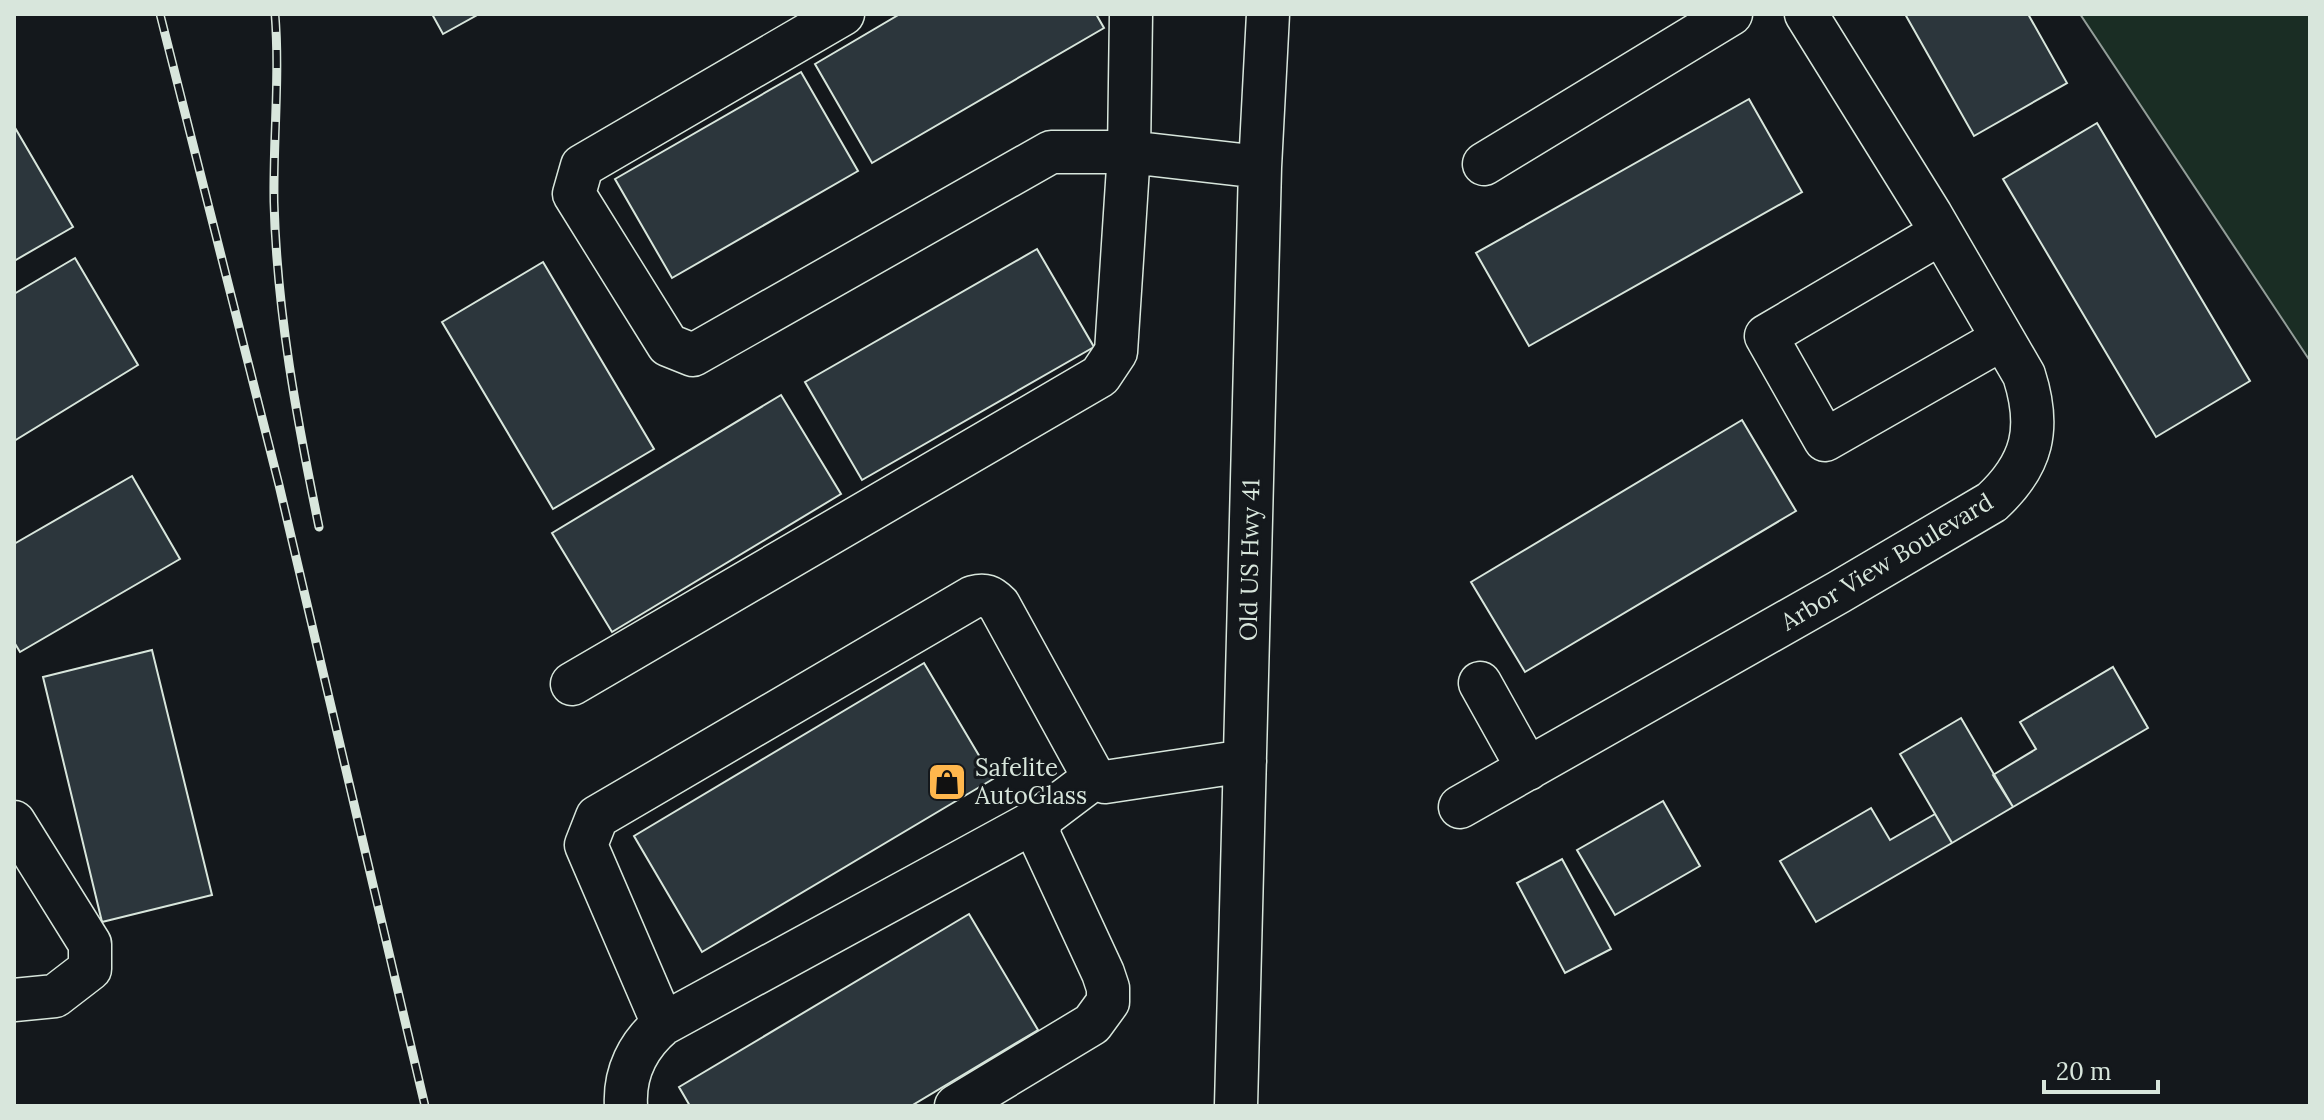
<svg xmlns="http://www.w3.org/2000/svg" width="2324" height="1120" font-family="Lora,serif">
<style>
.green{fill:#1a2d24;stroke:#939e99;stroke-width:2}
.building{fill:#2c363c;stroke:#d8e6dc;stroke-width:2}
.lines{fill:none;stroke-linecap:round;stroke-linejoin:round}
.minor-casing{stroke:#d8e6dc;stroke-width:45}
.minor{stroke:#14181c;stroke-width:42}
.rail-casing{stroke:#d8e6dc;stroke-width:9}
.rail{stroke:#14181c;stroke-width:6;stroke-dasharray:18;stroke-linecap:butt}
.labels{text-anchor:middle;stroke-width:6;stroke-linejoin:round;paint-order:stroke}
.street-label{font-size:24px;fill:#d8e6dc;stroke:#14181c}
.poi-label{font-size:24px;fill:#d8e6dc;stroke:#14181c;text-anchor:start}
</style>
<rect width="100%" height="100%" fill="#14181c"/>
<path class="green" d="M2080,14H2310V361Z"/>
<path class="building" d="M432,14H479L443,34Z
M900,14H1096L1104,28L872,163L815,64Z
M1905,14H2028L2067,83L1974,136Z
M801,72L858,171L672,278L615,179Z
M1749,99L1802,192L1529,346L1476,253Z
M2097,123L2250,381L2156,437L2003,179Z
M14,126L73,227L14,261Z
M1037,249L1094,347L862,480L805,382Z
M75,258L138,365L14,441V294Z
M543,262L654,449L553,509L442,322Z
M781,395L841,494L612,632L552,533Z
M1742,420L1796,511L1525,672L1471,582Z
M132,476L180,559L20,652L14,642V544Z
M152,650L212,895L102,922L43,677Z
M924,663L993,779L702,952L634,836Z
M2113,667L2148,728L2013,807L1993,775L2036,749L2020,722Z
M1961,718L2013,807L1952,843L1900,754Z
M1663,801L1700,866L1615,915L1577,850Z
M1871,808L1890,840L1935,814L1952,843L1816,922L1780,861Z
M1562,859L1611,949L1565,973L1517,883Z
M969,914L1038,1030L911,1106H690L679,1087Z"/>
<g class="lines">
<defs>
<path id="minor" d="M843,14L582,166L574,194L668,345L693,355L1051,152H1129L1260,167
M1484,164L1731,14
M1941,233L1766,336L1825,440L2002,339
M1480,683L1528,769
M572,684L1100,376L1116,352L1129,152L1131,14
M1460,807L1839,592L1992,502C2033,464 2041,428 2024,375L1931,215L1806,14
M14,822L90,944V969L55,996L14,1000
M663,1024L1041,818
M626,1106C624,1073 638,1045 663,1024L586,845L597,817L973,597C985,594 990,596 999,605L1094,778L1105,782L1245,761
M956,1106L1092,1024L1108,1002V988L1103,973L1039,835L1041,818L1094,778
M1236,1106L1260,167L1268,14"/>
</defs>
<use href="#minor" class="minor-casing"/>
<use href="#minor" class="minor"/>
<defs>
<path id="rail" d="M160,14L279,485L425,1106
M275,14C280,76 273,140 274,202C277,313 297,420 319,527"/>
</defs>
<use href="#rail" class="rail-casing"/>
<use href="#rail" class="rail"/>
</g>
<defs>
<symbol id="shop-square" viewBox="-11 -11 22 22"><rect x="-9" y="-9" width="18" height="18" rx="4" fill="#ffb74d" stroke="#14181c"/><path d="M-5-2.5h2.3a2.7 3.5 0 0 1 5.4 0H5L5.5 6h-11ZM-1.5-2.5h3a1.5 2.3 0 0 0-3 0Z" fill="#111"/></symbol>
</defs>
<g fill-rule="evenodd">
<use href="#shop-square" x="925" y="760" width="44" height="44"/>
</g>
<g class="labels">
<g class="street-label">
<text transform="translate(1250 560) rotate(-89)" y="8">Old US Hwy 41</text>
<text transform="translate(1887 562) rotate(-31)" y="8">Arbor View Boulevard</text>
</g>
<g class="poi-label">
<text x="975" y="776">Safelite<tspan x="975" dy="28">AutoGlass</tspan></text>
</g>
</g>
<rect width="2324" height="1120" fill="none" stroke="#d8e6dc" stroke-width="32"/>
<path d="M2044 1080v12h114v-12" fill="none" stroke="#d8e6dc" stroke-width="4"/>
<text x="2056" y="1080" font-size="24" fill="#d8e6dc" stroke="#14181c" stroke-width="6" paint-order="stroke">20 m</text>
</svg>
